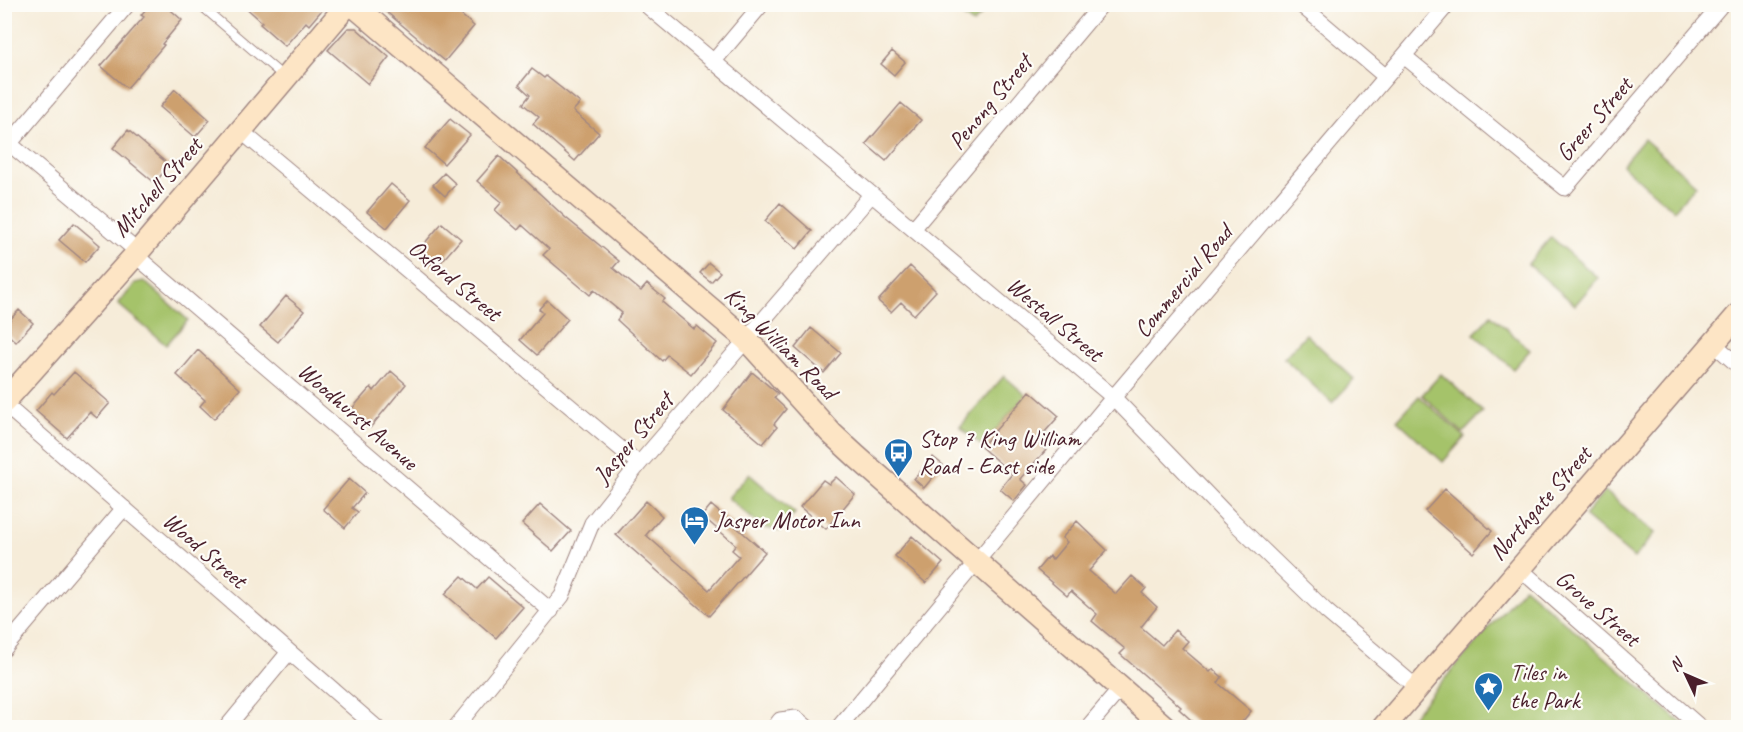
<svg xmlns="http://www.w3.org/2000/svg" width="1743" height="732" font-family="Caveat,sans-serif">
<style>
.green{fill:#a5c36b;stroke:#78714b;stroke-width:1.5}
.building{fill:#cda06e}
.lines{fill:none;stroke-linecap:round;stroke-linejoin:round}
.lane-casing{stroke:#a08682;stroke-width:10}
.street-casing{stroke:#a08682;stroke-width:17}
.secondary-casing{stroke:#a08682;stroke-width:25}
.lane{stroke:#fff;stroke-width:8}
.street{stroke:#fff;stroke-width:15}
.secondary{stroke:#fde5c5;stroke-width:22}
.labels{text-anchor:middle;stroke-width:4.5;stroke-linejoin:round;paint-order:stroke}
.street-label{font-size:24px;fill:#4a1f2b;stroke:#fdfcf7}
.poi-label{font-size:24px;fill:#4a1f2b;stroke:#fdfcf7;text-anchor:start}
</style>
<rect width="100%" height="100%" fill="#fdfcf7"/>
<filter id="ink" filterUnits="userSpaceOnUse"><feTurbulence type="fractalNoise" baseFrequency=".0167" numOctaves="2"/><feDisplacementMap in="SourceGraphic" scale="12" xChannelSelector="R" yChannelSelector="G"/><feConvolveMatrix kernelMatrix="1 2 1 2 8 2 1 2 1" color-interpolation-filters="sRGB"/></filter>
<filter id="wash" filterUnits="userSpaceOnUse"><feTurbulence type="fractalNoise" baseFrequency=".008" numOctaves="4" result="noise"/><feDisplacementMap in="SourceGraphic" scale="24" xChannelSelector="R" yChannelSelector="G"/><feGaussianBlur stdDeviation="1.35" result="paint"/><feColorMatrix in="noise" values="0 0 0 0 0 0 0 0 0 0 0 0 0 0 0 0 0 1.4 0 .05"/><feComposite in="paint" operator="in"/></filter>
<g filter="url(#wash)">
<rect width="100%" height="100%" fill="#f6ecd9"/>
<path class="green" d="M949,5H990L973,24Z
M1644,139L1696,185L1674,210L1622,165Z
M1551,237L1598,278L1575,305L1528,264Z
M144,281L188,320L166,345L118,304L136,283Z
M1491,315L1530,350L1513,369L1474,334Z
M1306,334L1354,379L1332,403L1284,358Z
M1441,374L1483,412L1463,433L1422,395Z
M1004,376L1026,395L982,446L960,427Z
M1419,396L1465,437L1443,462L1397,420Z
M749,474L795,513L780,531L762,527L728,498Z
M1605,491L1655,533L1634,558L1584,516Z
M1524,587L1686,727H1403Z"/>
<g id="blocks">
<path class="building" d="M150,4H164L182,20L162,44L164,45L127,88L101,66L144,17L141,15Z
M242,4H327L309,25L306,22L285,46L260,24L262,22Z
M377,4H448L474,26L445,61Z
M348,28H356L389,57L368,84L328,50Z
M892,51L905,62L894,75L881,64Z
M532,69L544,78L546,76L580,103L573,111L599,133L575,161L533,124L539,117L523,104L530,95L519,85Z
M175,89L210,120L195,137L160,107Z
M901,103L921,120L886,161L866,144Z
M450,119L470,135L444,164L425,148Z
M128,130L169,165L155,183L113,148Z
M499,156L566,218L619,261L613,268L641,291L647,284L665,299L662,302L694,329L697,326L717,343L691,374L667,355L662,361L617,320L622,313L594,290L590,295L543,255L549,249L522,225L518,230L495,210L502,202L477,181Z
M444,173L456,184L445,196L433,185Z
M391,184L410,200L387,228L367,212Z
M780,203L812,231L797,249L765,221Z
M74,223L100,245L85,262L59,240Z
M442,223L461,239L436,268L417,252Z
M709,263L720,272L711,282L700,273Z
M910,266L936,291L914,315L901,302L891,312L878,301Z
M286,296L304,311L278,342L260,327Z
M547,300L568,319L537,355L520,340L543,313L539,309Z
M19,310L33,323L16,342L4,331V326Z
M811,328L841,353L824,373L795,348Z
M198,350L240,389L214,419L200,406L205,400L177,375Z
M391,371L406,384L370,428L350,411L371,387L374,391Z
M74,372L110,403L97,418L90,412L67,438L36,411L52,392L54,394Z
M752,372L776,392L778,394L774,398L786,409L774,424L777,427L763,444L723,410Z
M1030,391L1059,416L1036,442L1046,450L1020,479L1027,485L1014,501L1000,489L1012,474L981,447Z
M933,457L943,465L924,488L914,479Z
M836,477L855,494L826,529L800,507L823,480L829,484Z
M349,479L365,493L352,508L358,512L345,528L323,509Z
M1445,489L1492,531L1473,553L1425,511Z
M646,501L662,516L646,535L709,590L739,556L732,550L736,545L702,516L711,505L765,552L709,616L616,535Z
M540,504L571,531L553,551L522,524Z
M1077,521L1107,550L1089,571L1116,594L1132,576L1146,588L1142,593L1157,607L1141,627L1162,645L1175,630L1188,641L1182,648L1210,672L1213,669L1222,677L1218,683L1251,711L1237,728H1200L1179,709L1181,707L1120,654L1125,649L1092,621L1097,614L1071,591L1067,596L1037,570L1049,556L1052,560L1067,542L1062,538Z
M912,536L943,563L926,583L895,556Z
M462,576L477,589L488,577L523,607L496,638L445,594Z"/>
</g>
</g>
<g filter="url(#ink)">
<use href="#blocks" fill-opacity="0" stroke="#a08682" stroke-width="1.5"/>
<g class="lines">
<defs>
<path id="lane" d="M199,4L283,76"/>
<path id="street" d="M645,4L1113,397L1230,518L1326,611L1417,688
M1300,4L1386,77
M1404,56L1565,188L1722,4
M714,61L762,4
M241,131L639,464
M4,139L138,252
M10,143L128,4
M913,229L1102,4
M135,255L551,611
M1714,344L1738,365
M4,404L377,728
M1520,569L1701,728
M4,649L124,508
M226,728L289,652
M455,728L562,596L592,523L639,464L871,195
M774,728L780,720L796,718L808,728
M838,728L1106,406L1448,4
M1087,728L1121,688"/>
<path id="secondary" d="M352,4L746,339L831,433L857,457L1166,728
M4,402L138,252L348,4
M1383,728L1738,315"/>
</defs>
<use href="#lane" class="lane-casing"/>
<use href="#street" class="street-casing"/>
<use href="#secondary" class="secondary-casing"/>
<use href="#lane" class="lane"/>
<use href="#street" class="street"/>
<use href="#secondary" class="secondary"/>
</g>
</g>
<defs>
<symbol id="bus-pin" viewBox="-11 -11 22 30"><path d="M0 17L-7.5 6A9.5 9.5 0 1 1 7.5 6Z" fill="#1f6fb2" stroke="#fdfcf7"/><path d="M-5-6H5V4H4V6H2V4H-2V6H-4V4H-5ZM-3.5-4V0h7V-4ZM-3.5 1.2v1.5H-2V1.2ZM2 1.2v1.5H3.5V1.2Z" fill="#fff"/></symbol>
<symbol id="hotel-pin" viewBox="-11 -11 22 30"><path d="M0 17L-7.5 6A9.5 9.5 0 1 1 7.5 6Z" fill="#1f6fb2" stroke="#fdfcf7"/><path d="M-6-4.5h1.5V1H6V5H4.5V3h-9V5H-6ZM-4 0a1.8 1.8 0 1 1 3.6 0ZM.5 0V-2.5h3Q6-2.5 6 0Z" fill="#fff"/></symbol>
<symbol id="sight-pin" viewBox="-11 -11 22 30"><path d="M0 17L-7.5 6A9.5 9.5 0 1 1 7.5 6Z" fill="#1f6fb2" stroke="#fdfcf7"/><path d="M0-6L1.8-2.2L6-1.7L2.9 1.2L3.7 5.4L0 3.3L-3.7 5.4L-2.9 1.2L-6-1.7L-1.8-2.2Z" fill="#fff"/></symbol>
</defs>
<g fill-rule="evenodd">
<use href="#bus-pin" x="882" y="436" width="33" height="45"/>
<use href="#hotel-pin" x="678" y="504" width="33" height="45"/>
<use href="#sight-pin" x="1472" y="670" width="33" height="45"/>
</g>
<g class="labels">
<g class="street-label">
<text transform="translate(990 102) rotate(-50)" y="8">Penong Street</text>
<text transform="translate(1594 119) rotate(-49)" y="8">Greer Street</text>
<text transform="translate(157 187) rotate(-49)" y="8">Mitchell Street</text>
<text transform="translate(455 280) rotate(40)" y="8">Oxford Street</text>
<text transform="translate(1183 281) rotate(-50)" y="8">Commercial Road</text>
<text transform="translate(1055 319) rotate(40)" y="8">Westall Street</text>
<text transform="translate(781 343) rotate(45)" y="8">King William Road</text>
<text transform="translate(358 416) rotate(41)" y="8">Woodhurst Avenue</text>
<text transform="translate(633 438) rotate(-50)" y="8">Jasper Street</text>
<text transform="translate(1540 503) rotate(-49)" y="8">Northgate Street</text>
<text transform="translate(205 550) rotate(41)" y="8">Wood Street</text>
<text transform="translate(1598 608) rotate(41)" y="8">Grove Street</text>
</g>
<g class="poi-label">
<text x="919" y="446">Stop 7 King William<tspan x="919" dy="28">Road - East side</tspan></text>
<text x="715" y="528">Jasper Motor Inn</text>
<text x="1510" y="680">Tiles in<tspan x="1510" dy="28">the Park</tspan></text>
</g>
</g>
<rect width="1743" height="732" fill="none" stroke="#fdfcf7" stroke-width="24"/>
<g transform="translate(1686 675) rotate(314)" stroke="#fdfcf7" stroke-width="4.5" paint-order="stroke">
<path d="M0-4.5L10 22L0 15L-10 22Z" fill="#4a1f2b"/>
<text y="-9" font-size="16" font-weight="bold" text-anchor="middle" fill="#4a1f2b">N</text>
</g>
</svg>
